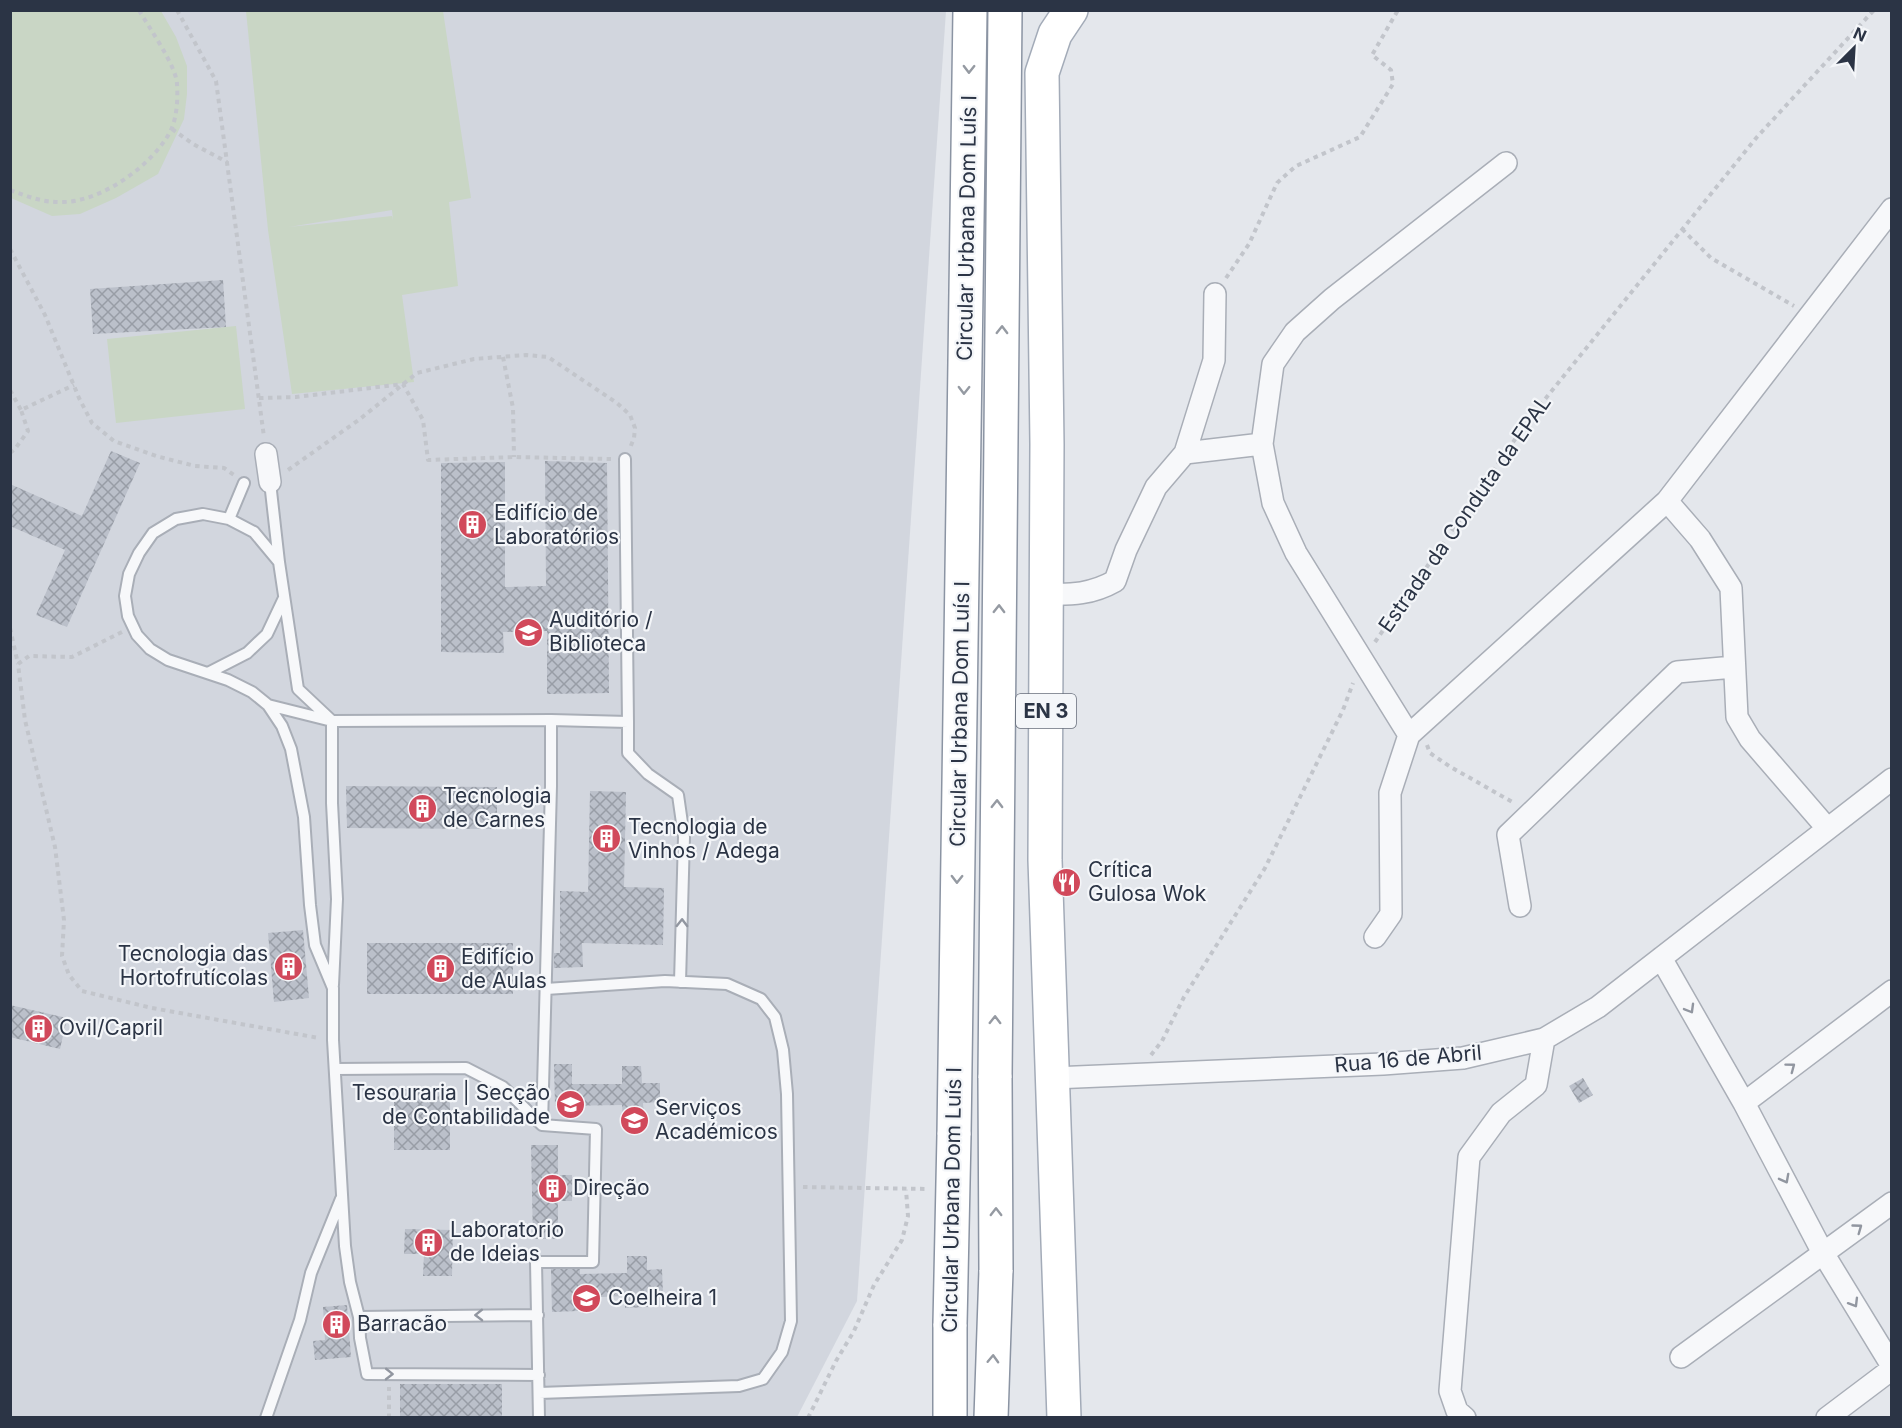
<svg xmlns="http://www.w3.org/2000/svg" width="1902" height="1428" font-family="Inter,sans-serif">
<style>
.built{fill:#d2d6de}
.grass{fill:#c9d6c5;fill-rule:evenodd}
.building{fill:url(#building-cross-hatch)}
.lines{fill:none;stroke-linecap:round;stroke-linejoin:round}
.service-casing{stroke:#a9aeb7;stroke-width:14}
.minor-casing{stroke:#a9aeb7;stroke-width:24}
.primary-casing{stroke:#a3abb8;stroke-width:36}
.trunk-casing{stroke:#8b94a3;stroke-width:36}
.path{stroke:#c2c5cb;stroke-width:4;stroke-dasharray:4.5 4.5;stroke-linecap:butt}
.service{stroke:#f7f8fa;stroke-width:10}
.minor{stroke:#f7f8fa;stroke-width:21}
.primary{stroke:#fff;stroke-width:33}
.trunk{stroke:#fff;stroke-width:33}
.trunk-bridge-casing{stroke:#8b94a3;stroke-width:36;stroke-linecap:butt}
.trunk-bridge{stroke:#fff;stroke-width:33}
.oneway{stroke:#959aa2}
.oneway2{stroke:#9196a0}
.labels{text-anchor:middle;stroke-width:4.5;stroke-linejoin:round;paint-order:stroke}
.shield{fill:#f4f6f9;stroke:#676e7b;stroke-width:1.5}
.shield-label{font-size:20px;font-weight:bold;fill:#2b3445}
.street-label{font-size:21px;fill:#2b3445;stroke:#f4f6f9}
.poi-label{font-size:21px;fill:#2b3445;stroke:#f4f6f9;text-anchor:start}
</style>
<defs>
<pattern id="building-cross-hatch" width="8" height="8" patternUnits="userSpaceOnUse" patternTransform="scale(1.5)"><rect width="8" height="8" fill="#bbc0ca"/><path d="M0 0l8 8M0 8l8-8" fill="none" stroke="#989da6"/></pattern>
</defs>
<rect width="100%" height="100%" fill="#e4e7ec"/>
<path class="built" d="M10,11H946L857,1301L797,1417H11Z"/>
<path class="grass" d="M11,10L161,11L176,37L187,66V94L184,119L158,174L116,198L80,214L52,216L11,198Z
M246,11H443L471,198L449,202L458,286L402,295L414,382L292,394L268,230ZM392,210L393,220L392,216L289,227Z
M236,326L245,409L116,423L107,339Z"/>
<path class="building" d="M223,280L226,327L93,334L90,289Z
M111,451L140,463L67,627L36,615L65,550L10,526V484L82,516Z
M545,461L607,463L609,693L547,694V631L503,632L504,653L441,652V463L505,462V587L546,586Z
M346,786L497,787V829L347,828Z
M590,791L626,792L624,887L664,888L663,945L582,943L583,967L554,968V953H560V891L588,892Z
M303,930L309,998L274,1002L268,933Z
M367,943H513V994H367Z
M10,1005L67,1018L60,1049L10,1037Z
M554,1064H572V1084H622V1066H641L642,1083H660V1102L643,1103L644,1120H623L622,1105L555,1106Z
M1583,1078L1593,1095L1579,1103L1569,1086Z
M394,1089H450V1150H394Z
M531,1145H558V1175H572V1201H558V1239H533Z
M405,1229L453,1230L452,1276H423L424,1254H404Z
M627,1256H647V1270L662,1269L663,1294H648L649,1307L625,1308V1296L577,1298L578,1311L552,1312L551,1269H580V1274L627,1273Z
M347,1305L351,1357L315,1360L313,1341L325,1340L323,1307Z
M400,1384H502V1418H400Z"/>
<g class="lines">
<defs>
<path id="service" d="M270,482L279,562L298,689L332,721L551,720
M229,519L244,483
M279,562L254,532L229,519L203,514L176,519L153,533L139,553L129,574L125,596L128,616L137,635L150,649L168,660L228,680L252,692L268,705L282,726L291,749L304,817L310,905L315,945L333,988V1040L345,1246L350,1282L359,1317L360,1338L367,1374L539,1375
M208,673L247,653L267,634L284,598
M268,705L332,721V803L337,899L333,985
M628,722V753L648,774L678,795L684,837L680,982
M335,1069L466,1068L503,1087L542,1125
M359,1317L538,1315
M539,1393L739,1386L763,1379L782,1352L791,1321L787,1094L783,1050L775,1017L761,999L727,984L665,981L546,989
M266,1418L300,1320L311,1273L341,1199
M539,1418L536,1262H593L596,1129L542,1125L551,786V720L628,722L625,459"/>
<path id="minor" d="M1185,453L1214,360L1215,294
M266,454L270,482
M1667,501L1700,539L1731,588L1737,717L1750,739L1827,828
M1046,594C1072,595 1092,594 1115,581L1126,550L1156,487L1185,453L1262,444
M1409,735L1296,553L1273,503L1262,444L1273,364L1295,332L1332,299L1506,163
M1520,906L1508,835L1677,672L1734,667
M1375,937L1391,914L1390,793L1409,735L1667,501L1892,209
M1661,958L1744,1103L1823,1253L1892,1366
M1053,1078L1383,1064L1463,1058L1544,1039L1598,1007L1892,779
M1744,1103L1892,991
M1681,1357L1892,1203
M1465,1418L1457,1411L1450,1391L1469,1157L1501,1113L1536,1085L1544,1039
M1827,1418L1892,1369"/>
<path id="primary" d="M1064,1418L1045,860L1047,444L1042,73L1055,34L1071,10"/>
<path id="trunk" d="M995,1078L1005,10
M954,1135L970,10
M950,1324V1418
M991,1418L996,1270"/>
</defs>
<use href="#service" class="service-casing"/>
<use href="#minor" class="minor-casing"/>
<use href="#primary" class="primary-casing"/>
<use href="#trunk" class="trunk-casing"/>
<path class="path" d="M177,10L216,81L264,437
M172,129L193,144L227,162
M10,190C29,197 44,203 64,202C103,201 154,164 171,130C177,117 178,98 177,84C176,65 149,28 139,10
M1682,229L1711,258L1794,306
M10,249L45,315L79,398L92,423L114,441L156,456L195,466L224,468L234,475
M1226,278L1249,244L1277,183L1296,166L1360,137L1393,84L1391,70L1372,55L1398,10
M503,357L513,408L514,457
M10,390L21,410
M259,398L296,397L403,384L423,420L428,460L514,457L611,459
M10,453L15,449L28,431L21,410L74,385
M288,470L360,419L417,373L474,359L526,355L548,357L617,403L630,415L635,428L634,438L630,448
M10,628L18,664
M122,632L72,657L29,656L18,664L25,720L55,847L64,920L62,956L69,975L82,991L152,1008L319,1038
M1375,642L1529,419L1757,137L1874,10
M1427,745L1430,753L1449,766L1514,803
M1151,1055L1162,1041L1184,997L1265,868L1343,710L1353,683
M803,1187L928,1189
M389,1418V1387
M808,1418L836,1361L854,1331L874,1285L902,1240L908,1216L906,1190"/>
<use href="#service" class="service"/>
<use href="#minor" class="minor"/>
<use href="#primary" class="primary"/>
<use href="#trunk" class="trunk"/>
<defs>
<path id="trunk-bridge" d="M995,1078L996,1270
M950,1324L954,1135"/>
</defs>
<use href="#trunk-bridge" class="trunk-bridge-casing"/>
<use href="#trunk-bridge" class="trunk-bridge"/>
</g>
<defs><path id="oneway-chevron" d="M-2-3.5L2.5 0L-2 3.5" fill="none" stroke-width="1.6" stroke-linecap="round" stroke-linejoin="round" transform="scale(1.5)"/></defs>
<g class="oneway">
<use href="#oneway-chevron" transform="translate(969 69) rotate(91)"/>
<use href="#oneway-chevron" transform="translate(1002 330) rotate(-89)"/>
<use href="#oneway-chevron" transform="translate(964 390) rotate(91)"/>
<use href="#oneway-chevron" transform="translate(999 609) rotate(-89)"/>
<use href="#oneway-chevron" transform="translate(997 804) rotate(-89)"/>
<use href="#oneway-chevron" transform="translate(957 879) rotate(91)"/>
<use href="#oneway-chevron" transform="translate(995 1020) rotate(-89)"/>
<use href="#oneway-chevron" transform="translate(996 1212) rotate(-90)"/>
<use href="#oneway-chevron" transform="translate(993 1359) rotate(-88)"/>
</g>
<g class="oneway2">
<use href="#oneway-chevron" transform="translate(682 923) rotate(-89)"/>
<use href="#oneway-chevron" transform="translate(1690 1009) rotate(60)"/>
<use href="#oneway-chevron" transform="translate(1791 1067) rotate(-37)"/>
<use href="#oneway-chevron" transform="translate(1785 1179) rotate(62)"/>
<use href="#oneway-chevron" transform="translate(1858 1228) rotate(-36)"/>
<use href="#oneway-chevron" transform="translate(1854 1303) rotate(59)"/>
<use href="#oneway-chevron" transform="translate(479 1315) rotate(179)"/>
<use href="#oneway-chevron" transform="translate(389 1374) rotate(1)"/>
</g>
<defs>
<symbol id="building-disc" viewBox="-11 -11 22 22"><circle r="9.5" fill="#d1495b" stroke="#f4f6f9"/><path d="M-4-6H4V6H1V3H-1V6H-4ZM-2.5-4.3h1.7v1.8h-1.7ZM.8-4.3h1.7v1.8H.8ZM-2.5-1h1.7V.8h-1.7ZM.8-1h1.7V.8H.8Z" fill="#fff"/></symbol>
<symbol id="university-disc" viewBox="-11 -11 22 22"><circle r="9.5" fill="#d1495b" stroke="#f4f6f9"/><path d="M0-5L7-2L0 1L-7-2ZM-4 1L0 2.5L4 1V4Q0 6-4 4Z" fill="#fff"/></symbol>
<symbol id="restaurant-disc" viewBox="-11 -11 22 22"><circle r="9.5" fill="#d1495b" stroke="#f4f6f9"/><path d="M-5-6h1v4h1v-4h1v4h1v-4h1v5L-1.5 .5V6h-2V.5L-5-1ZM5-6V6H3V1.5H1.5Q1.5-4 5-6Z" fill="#fff"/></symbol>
</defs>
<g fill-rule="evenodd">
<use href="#building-disc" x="456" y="508" width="33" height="33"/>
<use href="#university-disc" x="512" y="616" width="33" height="33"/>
<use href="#building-disc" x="406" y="792" width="33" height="33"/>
<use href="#building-disc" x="590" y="822" width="33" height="33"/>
<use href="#restaurant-disc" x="1050" y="866" width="33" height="33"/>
<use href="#building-disc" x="272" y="950" width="33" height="33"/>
<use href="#building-disc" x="424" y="952" width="33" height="33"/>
<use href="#building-disc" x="22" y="1012" width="33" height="33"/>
<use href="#university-disc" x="554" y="1088" width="33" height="33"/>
<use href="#university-disc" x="618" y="1104" width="33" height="33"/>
<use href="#building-disc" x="536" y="1172" width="33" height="33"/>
<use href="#building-disc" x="412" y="1226" width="33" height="33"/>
<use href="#university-disc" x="570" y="1282" width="33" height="33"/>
<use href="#building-disc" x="320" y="1308" width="33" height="33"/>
</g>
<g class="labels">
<rect class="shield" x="1016" y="694" width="60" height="34" rx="4.5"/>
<g class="shield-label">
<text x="1046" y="718">EN 3</text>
</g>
<g class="street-label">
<text transform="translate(967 228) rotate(-89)" y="7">Circular Urbana Dom Luís I</text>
<text transform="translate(1465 514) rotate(-55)" y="7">Estrada da Conduta da EPAL</text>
<text transform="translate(960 714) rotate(-89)" y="7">Circular Urbana Dom Luís I</text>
<text transform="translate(1408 1059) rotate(-5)" y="7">Rua 16 de Abril</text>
<text transform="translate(952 1200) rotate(-89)" y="7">Circular Urbana Dom Luís I</text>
</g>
<g class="poi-label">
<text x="494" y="520">Edifício de<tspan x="494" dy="24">Laboratórios</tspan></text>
<text x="549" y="627">Auditório /<tspan x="549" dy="24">Biblioteca</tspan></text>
<text x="443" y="803">Tecnologia<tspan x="443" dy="24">de Carnes</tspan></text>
<text x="628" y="834">Tecnologia de<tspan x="628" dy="24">Vinhos / Adega</tspan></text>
<text x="1088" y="877">Crítica<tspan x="1088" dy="24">Gulosa Wok</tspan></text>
<text x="268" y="961" text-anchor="end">Tecnologia das<tspan x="268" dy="24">Hortofrutícolas</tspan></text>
<text x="461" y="964">Edifício<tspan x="461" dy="24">de Aulas</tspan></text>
<text x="59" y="1035">Ovil/Capril</text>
<text x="550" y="1100" text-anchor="end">Tesouraria | Secção<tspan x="550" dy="24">de Contabilidade</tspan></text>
<text x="655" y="1115">Serviços<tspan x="655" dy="24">Académicos</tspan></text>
<text x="573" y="1195">Direção</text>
<text x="450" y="1237">Laboratorio<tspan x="450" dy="24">de Ideias</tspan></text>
<text x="608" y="1305">Coelheira 1</text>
<text x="357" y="1331">Barracão</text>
</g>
</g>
<rect width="1902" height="1428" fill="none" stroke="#2b3445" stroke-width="24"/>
<g transform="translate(1854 48) rotate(24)" stroke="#f4f6f9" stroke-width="4.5" paint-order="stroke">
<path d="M0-4.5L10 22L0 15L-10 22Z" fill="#2b3445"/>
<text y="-9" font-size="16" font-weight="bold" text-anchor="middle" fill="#2b3445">N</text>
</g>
</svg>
